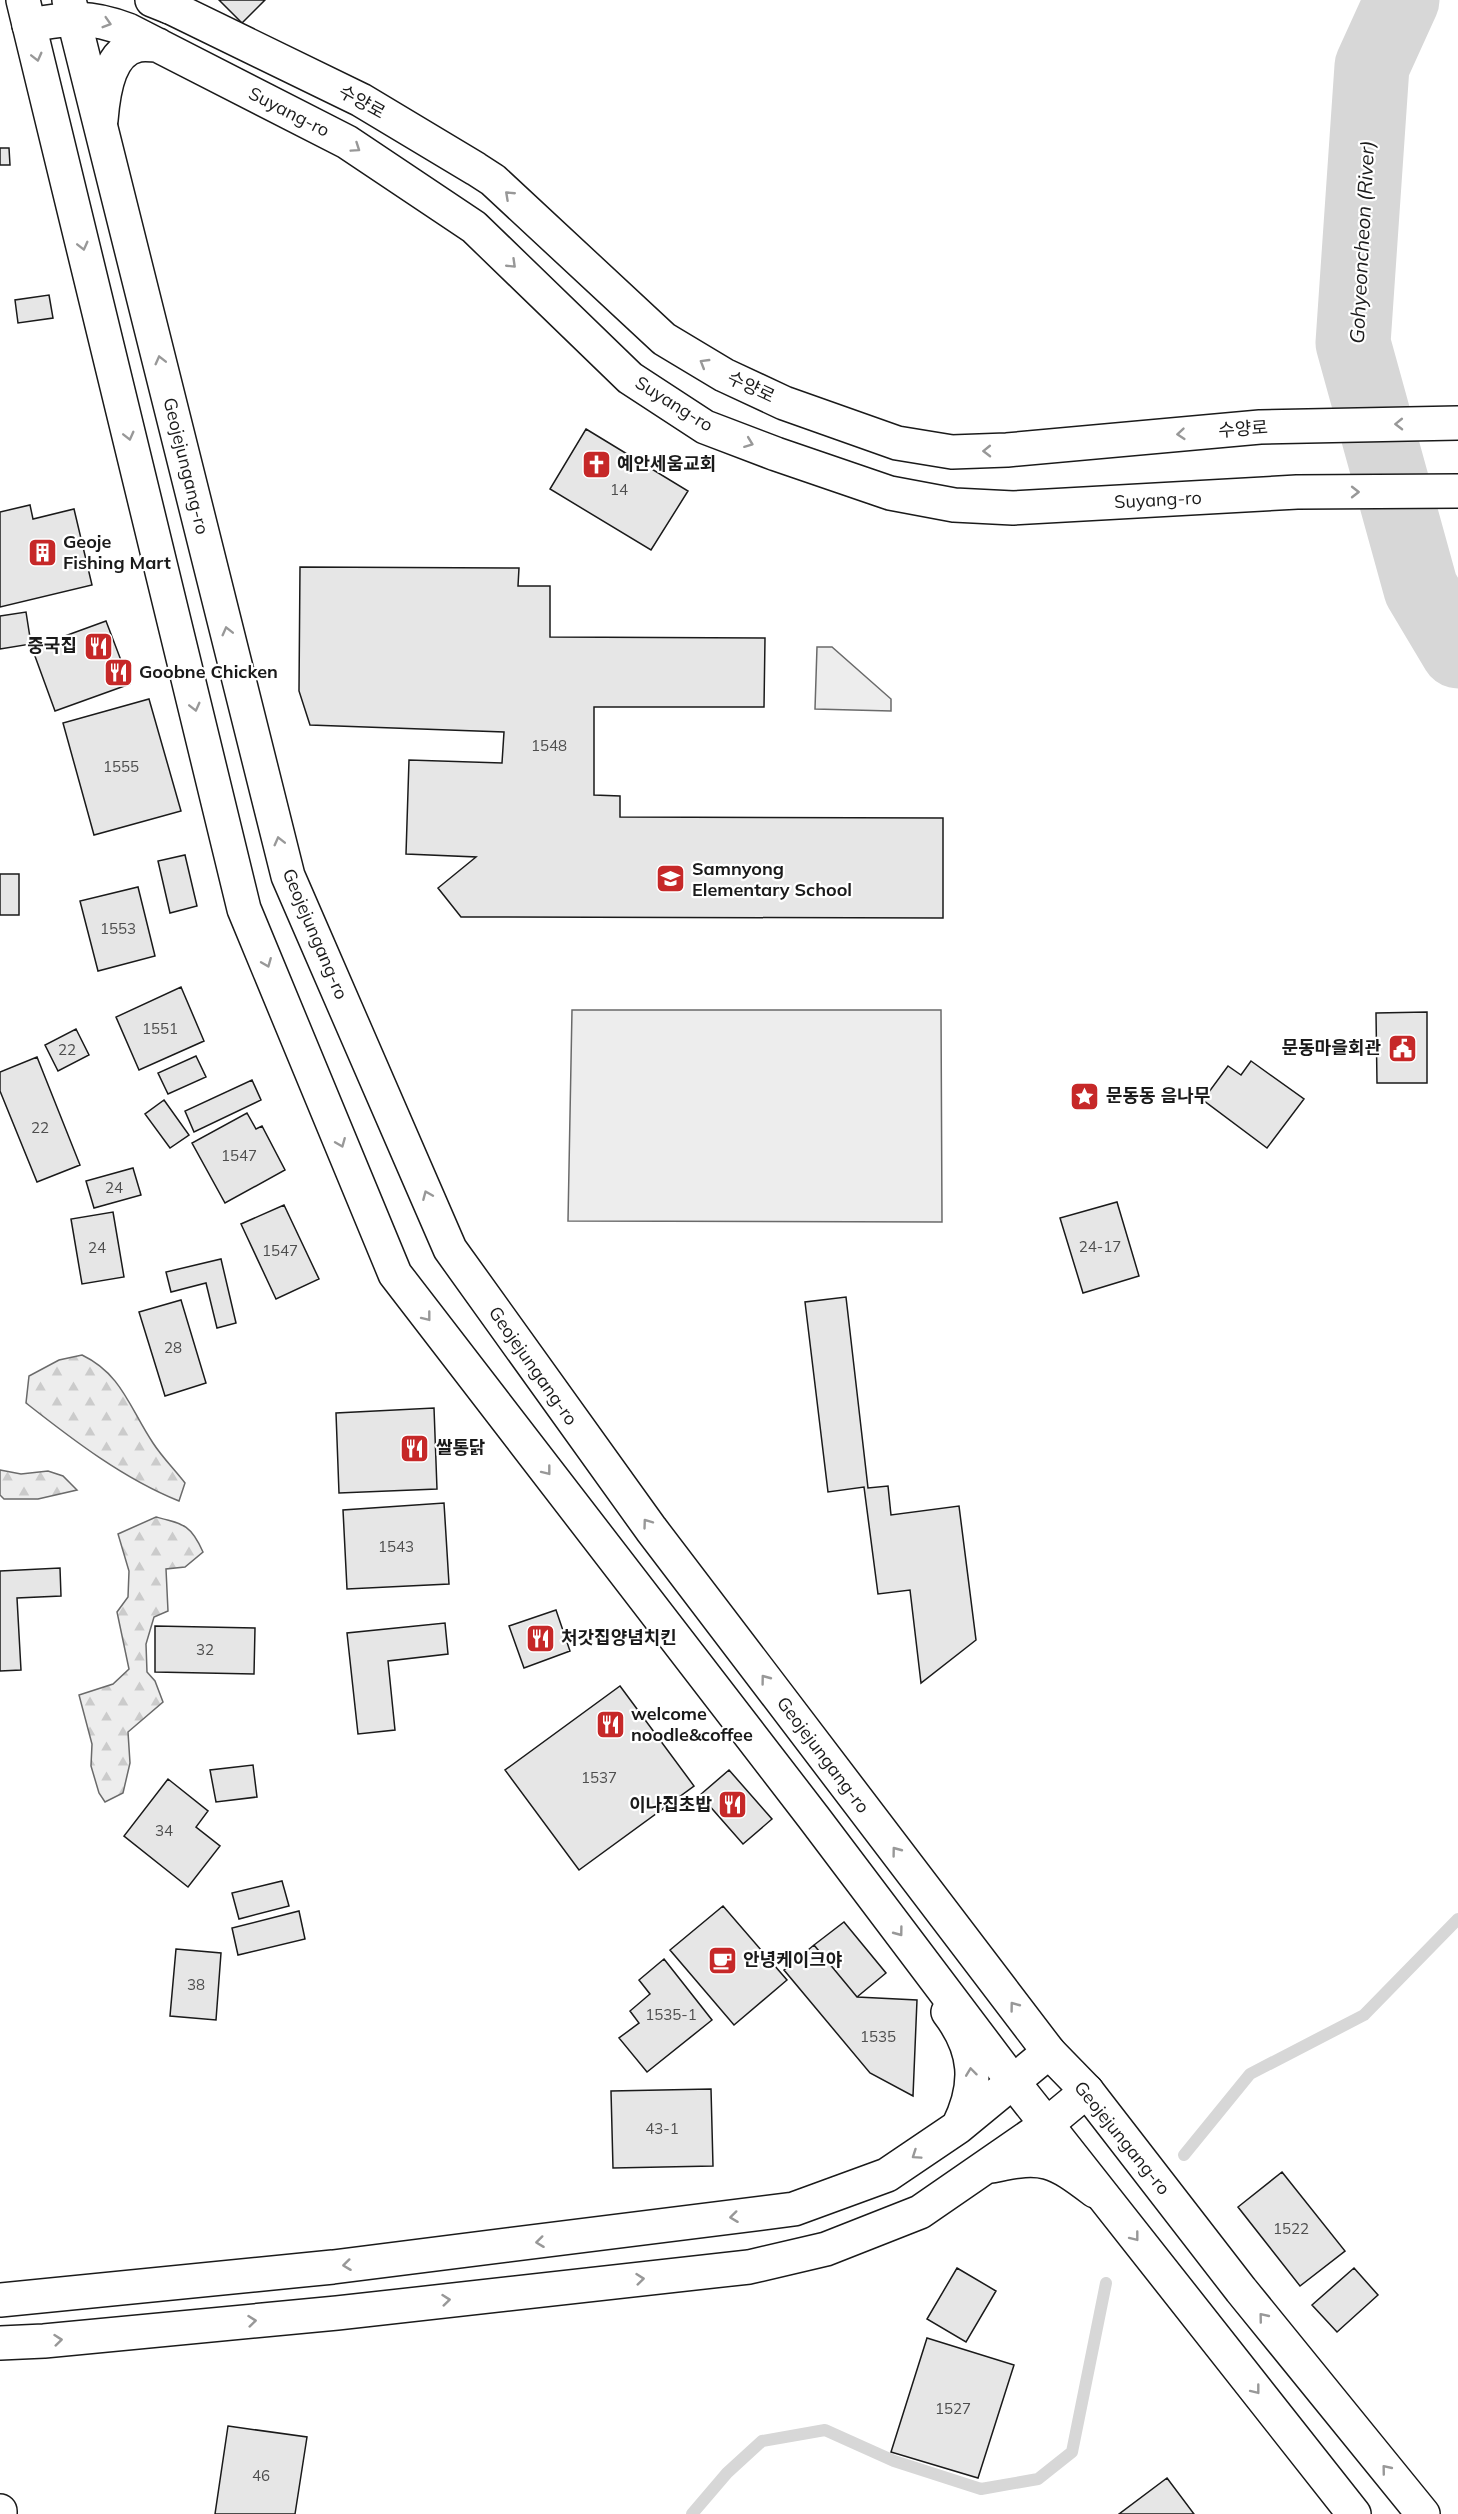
<svg xmlns="http://www.w3.org/2000/svg" width="1458" height="2514" font-family="Mulish,'Noto Sans KR',sans-serif">
<style>
.built{fill:#ededed;stroke:#6a6a6a;stroke-width:1.5}
.forest{fill:url(#forest-firs);stroke:#6a6a6a;stroke-width:1.5}
.lines{fill:none;stroke-linecap:round;stroke-linejoin:round}
.stream{stroke:#d7d7d7;stroke-width:12}
.river{stroke:#d7d7d7;stroke-width:75}
.building{fill:#e6e6e6;stroke:#1a1a1a;stroke-width:1.5}
.minor-casing{stroke:#1a1a1a;stroke-width:36}
.major-casing{stroke:#1a1a1a;stroke-width:36}
.minor{stroke:#fff;stroke-width:33}
.major{stroke:#fff;stroke-width:33}
.oneway{stroke:#989898}
.labels{text-anchor:middle;stroke-width:4.5;stroke-linejoin:round;paint-order:stroke}
.number-label{font-size:15px;fill:#4d4d4d}
.street-label{font-size:18px;fill:#1a1a1a;stroke:#fff}
.poi-label{font-size:18px;font-weight:bold;fill:#1a1a1a;stroke:#fff;text-anchor:start}
.water-label{font-size:20px;font-style:italic;fill:#1a1a1a;stroke:#fff}
</style>
<defs>
<pattern id="forest-firs" width="22" height="20" patternUnits="userSpaceOnUse" patternTransform="scale(1.5)"><rect width="22" height="20" fill="#ededed"/><path d="M5 1l3.5 6h-7zM16 11l3.5 6h-7z" fill="#cbcbcb"/></pattern>
</defs>
<rect width="100%" height="100%" fill="#fff"/>
<path class="built" d="M817,647H832L891,699V711L815,709Z
M572,1010H941L942,1222L568,1221Z"/>
<path class="forest" d="M82,1355C122,1374 130,1409 153,1443C162,1457 175,1470 185,1483L179,1501C124,1479 73,1440 26,1403L29,1376L59,1360Z
M0,1470L21,1474L48,1471L63,1476L77,1490L38,1499H4L0,1495Z
M156,1517C184,1524 191,1525 203,1552L185,1567L166,1569L168,1611L154,1617L146,1644L147,1672L155,1681L163,1702L128,1732L130,1763L123,1793L105,1802L99,1793L91,1766L92,1744L79,1695L113,1684L129,1669L117,1612L128,1597L129,1571L118,1534Z"/>
<g class="lines">
<path class="stream" d="M1184,2155L1250,2074L1364,2015L1458,1919
M692,2514L727,2473L762,2441L825,2430L894,2461L981,2489L1038,2479L1072,2452L1106,2283"/>
<path class="river" d="M1402,0L1372,66L1353,343L1421,589L1458,651"/>
</g>
<path class="building" d="M219,0H265L242,23Z
M0,148H9L10,165H0Z
M49,295L53,318L18,323L15,300Z
M586,429L688,491L651,550L550,489Z
M30,505L33,519L74,509L92,585L0,607V512Z
M300,567L519,568L518,586H550V637L765,638L764,707H594V795L620,796V817L943,818V918L461,917L438,888L476,857L406,854L409,760L502,763L504,732L310,725L299,691Z
M26,612L31,644L0,649V616Z
M106,621L130,684L55,711L32,648Z
M149,699L181,811L94,835L63,723Z
M185,855L197,906L170,913L158,861Z
M0,874H19V915H0Z
M138,887L155,956L98,971L80,901Z
M181,987L204,1041L139,1070L116,1017Z
M1427,1012V1083H1377L1376,1013Z
M76,1029L89,1055L58,1071L45,1045Z
M196,1056L206,1077L168,1094L158,1073Z
M37,1057L80,1165L37,1182L0,1091V1072Z
M1251,1061L1304,1099L1267,1148L1203,1100L1228,1066L1241,1075Z
M252,1080L261,1100L194,1132L185,1111Z
M164,1100L189,1135L170,1148L145,1114Z
M247,1113L256,1129L262,1126L285,1170L225,1203L192,1143Z
M133,1168L141,1195L94,1208L86,1181Z
M1117,1202L1139,1276L1083,1293L1060,1218Z
M284,1205L319,1279L276,1299L241,1224Z
M113,1212L124,1277L82,1284L71,1219Z
M221,1259L236,1323L217,1328L206,1283L171,1292L166,1272Z
M846,1297L868,1488L888,1486L891,1515L959,1506L976,1640L921,1683L910,1590L878,1594L864,1487L828,1492L805,1302Z
M181,1300L206,1383L165,1396L139,1312Z
M434,1408L437,1489L339,1493L336,1413Z
M444,1503L449,1584L347,1589L343,1510Z
M60,1568L61,1596L17,1598L21,1670L0,1671V1571Z
M556,1610L570,1651L524,1668L509,1626Z
M445,1623L448,1654L388,1661L395,1730L358,1734L347,1633Z
M155,1626L255,1628L254,1674L155,1672Z
M620,1686L694,1786L579,1870L505,1770Z
M253,1765L257,1797L216,1802L210,1770Z
M729,1770L772,1819L743,1844L700,1795Z
M168,1779L208,1811L196,1827L220,1846L188,1887L124,1836Z
M282,1881L289,1906L239,1919L232,1893Z
M723,1906L787,1980L734,2025L670,1950Z
M299,1911L305,1939L238,1955L232,1928Z
M844,1922L886,1973L857,1997L814,1945Z
M814,1945L857,1997L917,2000L913,2096L870,2073L784,1970Z
M176,1949L221,1953L216,2020L170,2016Z
M664,1959L712,2020L647,2072L619,2038L639,2023L630,2011L650,1994L639,1980Z
M711,2089L713,2166L613,2168L611,2091Z
M1282,2172L1345,2251L1300,2286L1238,2207Z
M957,2268L996,2291L966,2342L927,2319Z
M1354,2268L1378,2295L1337,2332L1312,2305Z
M927,2338L1014,2365L978,2478L891,2452Z
M228,2426L307,2437L295,2514H215Z
M1167,2478L1194,2514H1119Z"/>
<g class="lines">
<defs>
<path id="minor" d="M152,0L172,8L361,100L476,169L493,180L664,339L724,375L784,403L897,443L952,452L1007,450L1260,427L1458,423
M29,25C71,18 88,15 128,30L347,142L474,227L630,378L705,427L776,454L890,493L954,505L1013,508L1297,492L1458,491
M101,120C103,95 108,50 139,45C145,44 152,45 158,45
M948,2012C977,2050 979,2085 958,2127
M992,2166C1044,2154 1054,2160 1095,2191
M0,2300L333,2267L794,2209L887,2175L958,2127L1049,2052
M0,2343L44,2341L337,2313L749,2267L826,2249L920,2212L1046,2125L1087,2091
M0,2511V2514"/>
<path id="major" d="M23,0L244,909L395,1274L814,1818L1014,2083L1354,2514
M69,0L288,876L450,1249L651,1529L1049,2052L1087,2091L1241,2290L1423,2514
M159,0L170,7"/>
</defs>
<use href="#minor" class="minor-casing"/>
<use href="#major" class="major-casing"/>
<use href="#minor" class="minor"/>
<use href="#major" class="major"/>
</g>
<defs><path id="oneway-chevron" d="M-2-3.5L2.5 0L-2 3.5" fill="none" stroke-width="1.6" stroke-linecap="round" stroke-linejoin="round" transform="scale(1.5)"/></defs>
<g class="oneway">
<use href="#oneway-chevron" transform="translate(107 23) rotate(17)"/>
<use href="#oneway-chevron" transform="translate(37 57) rotate(76)"/>
<use href="#oneway-chevron" transform="translate(356 148) rotate(34)"/>
<use href="#oneway-chevron" transform="translate(509 195) rotate(-137)"/>
<use href="#oneway-chevron" transform="translate(83 246) rotate(76)"/>
<use href="#oneway-chevron" transform="translate(512 264) rotate(44)"/>
<use href="#oneway-chevron" transform="translate(160 360) rotate(-104)"/>
<use href="#oneway-chevron" transform="translate(704 363) rotate(-149)"/>
<use href="#oneway-chevron" transform="translate(1399 424) rotate(179)"/>
<use href="#oneway-chevron" transform="translate(1181 434) rotate(175)"/>
<use href="#oneway-chevron" transform="translate(129 436) rotate(76)"/>
<use href="#oneway-chevron" transform="translate(749 443) rotate(21)"/>
<use href="#oneway-chevron" transform="translate(987 451) rotate(179)"/>
<use href="#oneway-chevron" transform="translate(1355 492)"/>
<use href="#oneway-chevron" transform="translate(227 631) rotate(-104)"/>
<use href="#oneway-chevron" transform="translate(195 707) rotate(76)"/>
<use href="#oneway-chevron" transform="translate(279 841) rotate(-104)"/>
<use href="#oneway-chevron" transform="translate(267 963) rotate(68)"/>
<use href="#oneway-chevron" transform="translate(341 1143) rotate(68)"/>
<use href="#oneway-chevron" transform="translate(427 1195) rotate(-113)"/>
<use href="#oneway-chevron" transform="translate(427 1317) rotate(52)"/>
<use href="#oneway-chevron" transform="translate(547 1471) rotate(52)"/>
<use href="#oneway-chevron" transform="translate(647 1523) rotate(-126)"/>
<use href="#oneway-chevron" transform="translate(765 1679) rotate(-127)"/>
<use href="#oneway-chevron" transform="translate(896 1851) rotate(-127)"/>
<use href="#oneway-chevron" transform="translate(899 1932) rotate(53)"/>
<use href="#oneway-chevron" transform="translate(1014 2006) rotate(-127)"/>
<use href="#oneway-chevron" transform="translate(971 2072) rotate(-97)"/>
<use href="#oneway-chevron" transform="translate(916 2155) rotate(146)"/>
<use href="#oneway-chevron" transform="translate(734 2217) rotate(173)"/>
<use href="#oneway-chevron" transform="translate(1135 2237) rotate(52)"/>
<use href="#oneway-chevron" transform="translate(540 2242) rotate(173)"/>
<use href="#oneway-chevron" transform="translate(347 2265) rotate(173)"/>
<use href="#oneway-chevron" transform="translate(640 2279) rotate(-6)"/>
<use href="#oneway-chevron" transform="translate(446 2300) rotate(-6)"/>
<use href="#oneway-chevron" transform="translate(1263 2317) rotate(-129)"/>
<use href="#oneway-chevron" transform="translate(252 2321) rotate(-6)"/>
<use href="#oneway-chevron" transform="translate(58 2340) rotate(-6)"/>
<use href="#oneway-chevron" transform="translate(1256 2390) rotate(52)"/>
<use href="#oneway-chevron" transform="translate(1386 2469) rotate(-129)"/>
</g>
<defs>
<symbol id="church-square" viewBox="-11 -11 22 22"><rect x="-9" y="-9" width="18" height="18" rx="4" fill="#c62828" stroke="#fff"/><path d="M-1.2-6h2.4v3.5h3.3v2.4h-3.3V6h-2.4V-.1h-3.3v-2.4h3.3Z" fill="#fff"/></symbol>
<symbol id="building-square" viewBox="-11 -11 22 22"><rect x="-9" y="-9" width="18" height="18" rx="4" fill="#c62828" stroke="#fff"/><path d="M-4-6H4V6H1V3H-1V6H-4ZM-2.5-4.3h1.7v1.8h-1.7ZM.8-4.3h1.7v1.8H.8ZM-2.5-1h1.7V.8h-1.7ZM.8-1h1.7V.8H.8Z" fill="#fff"/></symbol>
<symbol id="restaurant-square" viewBox="-11 -11 22 22"><rect x="-9" y="-9" width="18" height="18" rx="4" fill="#c62828" stroke="#fff"/><path d="M-5-6h1v4h1v-4h1v4h1v-4h1v5L-1.5 .5V6h-2V.5L-5-1ZM5-6V6H3V1.5H1.5Q1.5-4 5-6Z" fill="#fff"/></symbol>
<symbol id="school-square" viewBox="-11 -11 22 22"><rect x="-9" y="-9" width="18" height="18" rx="4" fill="#c62828" stroke="#fff"/><path d="M0-5L7-2L0 1L-7-2ZM-4 1L0 2.5L4 1V4Q0 6-4 4Z" fill="#fff"/></symbol>
<symbol id="civic-square" viewBox="-11 -11 22 22"><rect x="-9" y="-9" width="18" height="18" rx="4" fill="#c62828" stroke="#fff"/><path d="M-.6-6.5H3V-4.5H.6V-3L4-1V1h2V6H-6V1h2V-1L-.6-3ZM-1.2 2.5V6h2.4V2.5Z" fill="#fff"/></symbol>
<symbol id="sight-square" viewBox="-11 -11 22 22"><rect x="-9" y="-9" width="18" height="18" rx="4" fill="#c62828" stroke="#fff"/><path d="M0-6L1.8-2.2L6-1.7L2.9 1.2L3.7 5.4L0 3.3L-3.7 5.4L-2.9 1.2L-6-1.7L-1.8-2.2Z" fill="#fff"/></symbol>
<symbol id="cafe-square" viewBox="-11 -11 22 22"><rect x="-9" y="-9" width="18" height="18" rx="4" fill="#c62828" stroke="#fff"/><path d="M-5.5-4.5H6V0H3Q3 3.5 0 3.5H-2.5Q-5.5 3.5-5.5 0ZM3-3.2v2h1.7v-2ZM-6 4.5H4V6H-6Z" fill="#fff"/></symbol>
</defs>
<g fill-rule="evenodd">
<use href="#church-square" x="580" y="448" width="33" height="33"/>
<use href="#building-square" x="26" y="536" width="33" height="33"/>
<use href="#restaurant-square" x="82" y="630" width="33" height="33"/>
<use href="#restaurant-square" x="102" y="656" width="33" height="33"/>
<use href="#school-square" x="654" y="862" width="33" height="33"/>
<use href="#civic-square" x="1386" y="1032" width="33" height="33"/>
<use href="#sight-square" x="1068" y="1080" width="33" height="33"/>
<use href="#restaurant-square" x="398" y="1432" width="33" height="33"/>
<use href="#restaurant-square" x="524" y="1622" width="33" height="33"/>
<use href="#restaurant-square" x="594" y="1708" width="33" height="33"/>
<use href="#restaurant-square" x="716" y="1788" width="33" height="33"/>
<use href="#cafe-square" x="706" y="1944" width="33" height="33"/>
</g>
<g class="labels">
<g class="number-label">
<text x="619" y="495">14</text>
<text x="549" y="751">1548</text>
<text x="121" y="772">1555</text>
<text x="118" y="934">1553</text>
<text x="160" y="1034">1551</text>
<text x="67" y="1055">22</text>
<text x="40" y="1133">22</text>
<text x="239" y="1161">1547</text>
<text x="114" y="1193">24</text>
<text x="1100" y="1252">24-17</text>
<text x="97" y="1253">24</text>
<text x="280" y="1256">1547</text>
<text x="173" y="1353">28</text>
<text x="396" y="1552">1543</text>
<text x="205" y="1655">32</text>
<text x="599" y="1783">1537</text>
<text x="164" y="1836">34</text>
<text x="196" y="1990">38</text>
<text x="671" y="2020">1535-1</text>
<text x="878" y="2042">1535</text>
<text x="662" y="2134">43-1</text>
<text x="1291" y="2234">1522</text>
<text x="953" y="2414">1527</text>
<text x="261" y="2481">46</text>
</g>
<g class="street-label">
<text transform="translate(362 102) rotate(29)" y="6">수양로</text>
<text transform="translate(289 112) rotate(27)" y="6">Suyang-ro</text>
<text transform="translate(751 387) rotate(25)" y="6">수양로</text>
<text transform="translate(674 404) rotate(32)" y="6">Suyang-ro</text>
<text transform="translate(1243 429) rotate(-4)" y="6">수양로</text>
<text transform="translate(186 466) rotate(76)" y="6">Geojejungang-ro</text>
<text transform="translate(1158 500) rotate(-3)" y="6">Suyang-ro</text>
<text transform="translate(315 934) rotate(67)" y="6">Geojejungang-ro</text>
<text transform="translate(533 1366) rotate(55)" y="6">Geojejungang-ro</text>
<text transform="translate(823 1755) rotate(53)" y="6">Geojejungang-ro</text>
<text transform="translate(1122 2138) rotate(51)" y="6">Geojejungang-ro</text>
</g>
<g class="poi-label">
<text x="617" y="470">예안세움교회</text>
<text x="63" y="548">Geoje<tspan x="63" dy="21">Fishing Mart</tspan></text>
<text x="77" y="652" text-anchor="end">중국집</text>
<text x="139" y="678">Goobne Chicken</text>
<text x="692" y="875">Samnyong<tspan x="692" dy="21">Elementary School</tspan></text>
<text x="1381" y="1054" text-anchor="end">문동마을회관</text>
<text x="1106" y="1102">문동동 음나무</text>
<text x="436" y="1454">쌀통닭</text>
<text x="561" y="1644">처갓집양념치킨</text>
<text x="631" y="1720">welcome<tspan x="631" dy="21">noodle&amp;coffee</tspan></text>
<text x="712" y="1811" text-anchor="end">이나집초밥</text>
<text x="743" y="1966">안녕케이크야</text>
</g>
<g class="water-label">
<text transform="translate(1362 242) rotate(-87)" y="7">Gohyeoncheon (River)</text>
</g>
</g>
</svg>
